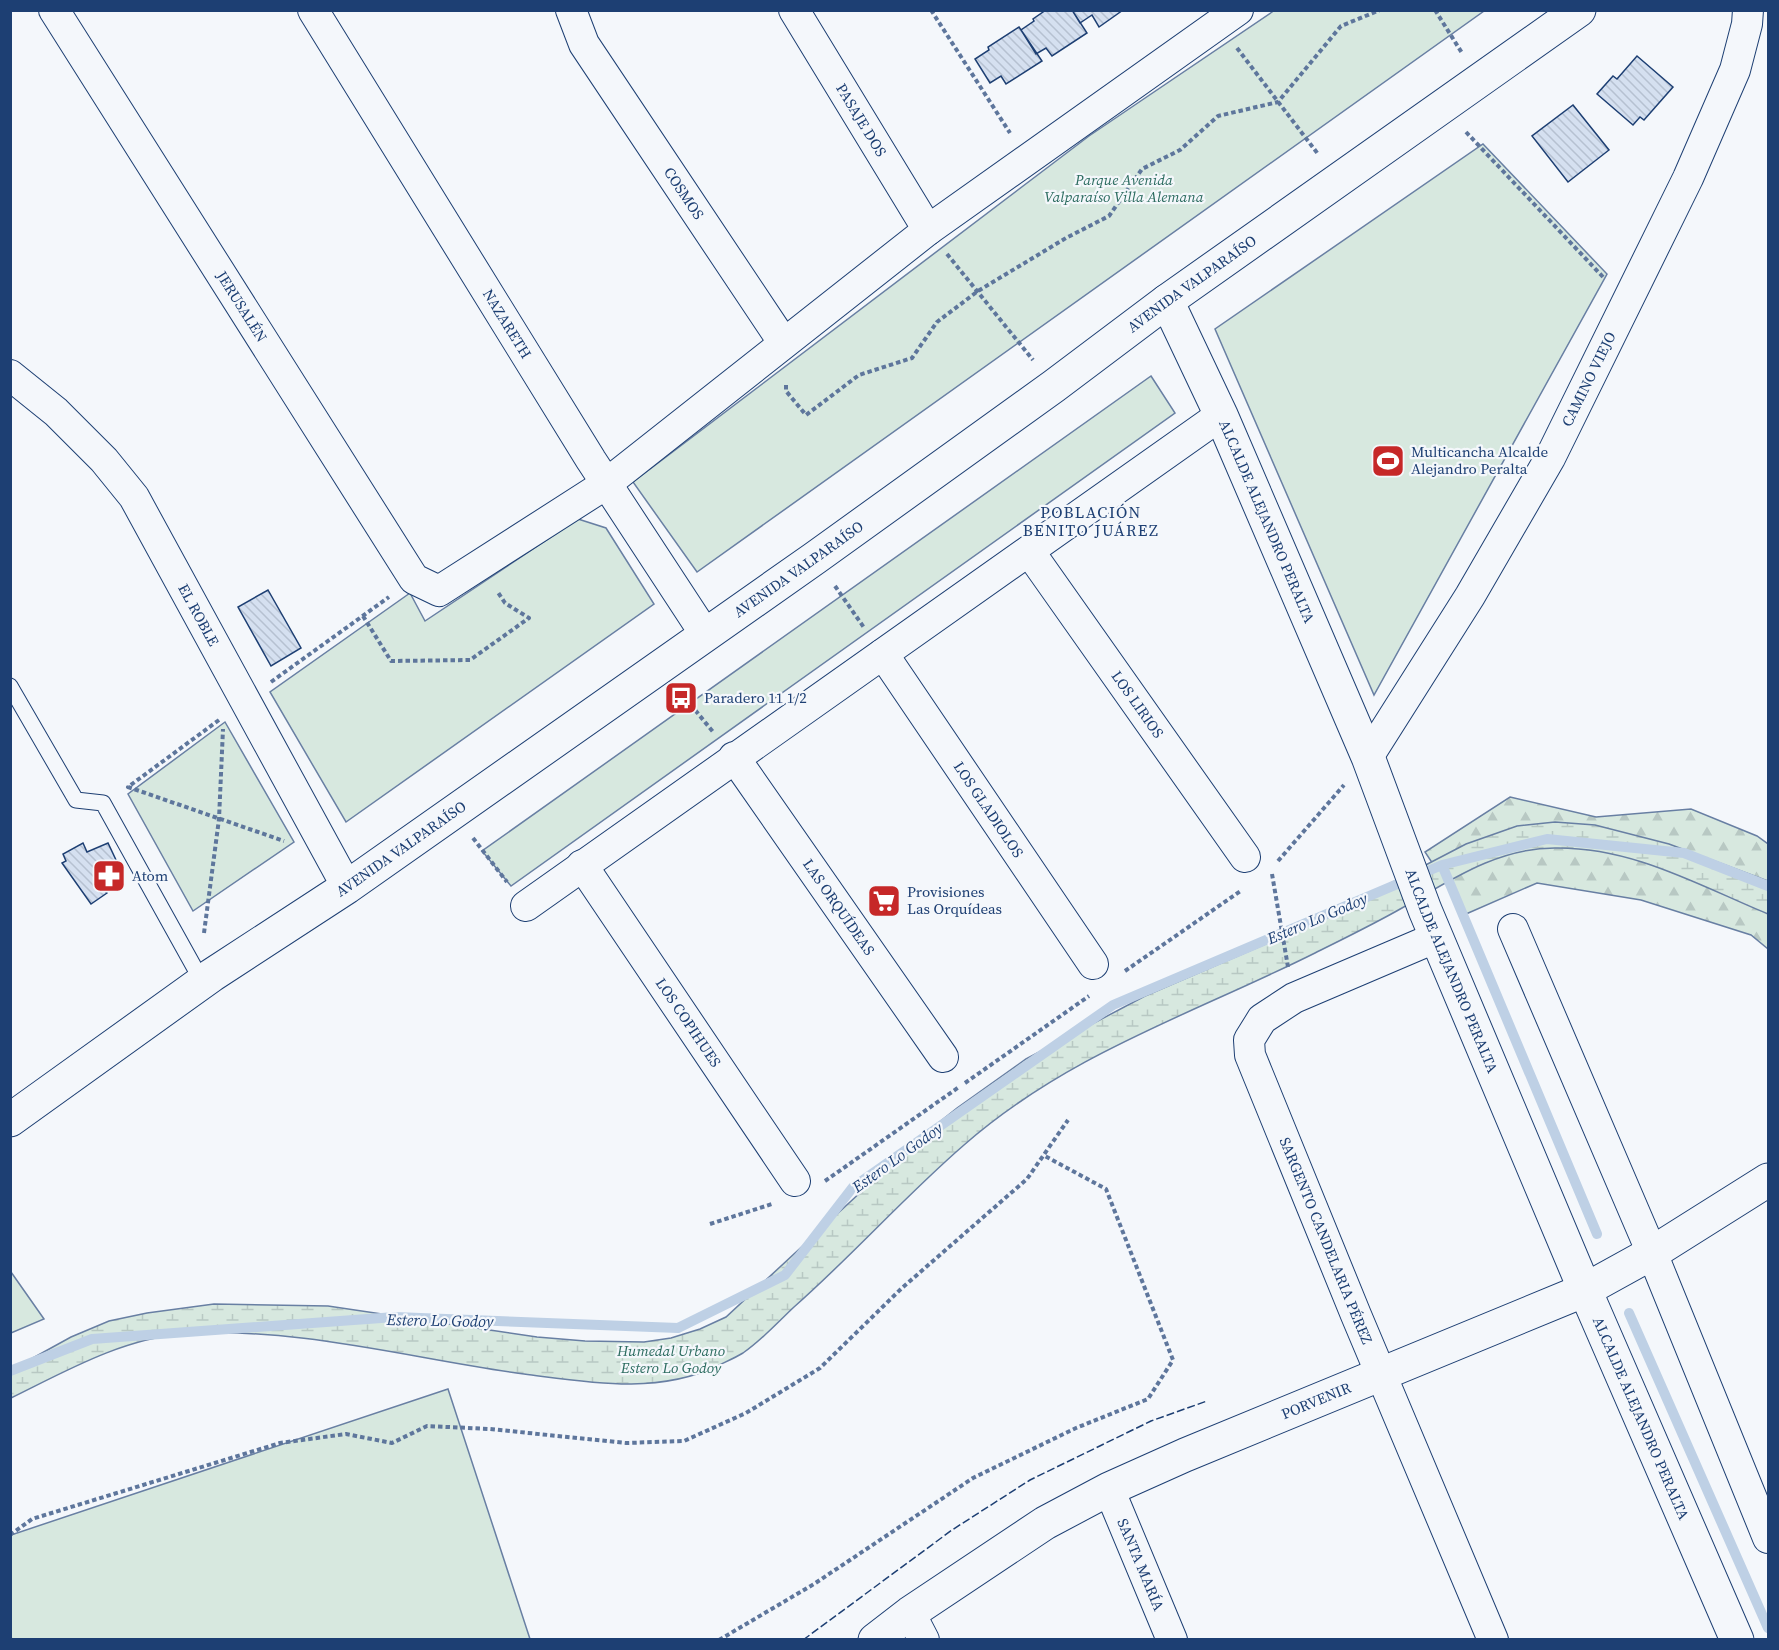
<svg xmlns="http://www.w3.org/2000/svg" width="1779" height="1650" font-family="'Source Serif 4',serif">
<style>
.green{fill:#d7e8df;stroke:#687fa3;stroke-width:1.5}
.forest{fill:url(#forest-firs);stroke:#687fa3;stroke-width:1.5}
.wetland{fill:url(#wetland-marsh);stroke:#687fa3;stroke-width:1.5}
.lines{fill:none;stroke-linecap:round;stroke-linejoin:round}
.stream{stroke:#bed0e5;stroke-width:10}
.building{fill:url(#building-back-hatch);stroke:#1d3f73;stroke-width:1.5}
.lane-casing{stroke:#1d3f73;stroke-width:17}
.street-casing{stroke:#1d3f73;stroke-width:32}
.secondary-casing{stroke:#1d3f73;stroke-width:35}
.primary-casing{stroke:#1d3f73;stroke-width:35}
.path{stroke:#5e769c;stroke-width:4;stroke-dasharray:4.5 3;stroke-linecap:butt}
.lane{stroke:#f4f7fb;stroke-width:15}
.street{stroke:#f4f7fb;stroke-width:30}
.secondary{stroke:#f4f7fb;stroke-width:33}
.primary{stroke:#f4f7fb;stroke-width:33}
.fence{stroke:#1d3f73;stroke-width:1.5;stroke-dasharray:8 3;stroke-linecap:butt}
.labels{text-anchor:middle;stroke-width:4.5;stroke-linejoin:round;paint-order:stroke}
.street-label{font-size:15px;fill:#1d3f73;stroke:#f4f7fb}
.park-label{font-size:15px;font-style:italic;fill:#2c6c60;stroke:#f4f7fb}
.poi-label{font-size:15px;fill:#1d3f73;stroke:#f4f7fb;text-anchor:start}
.neighbourhood-label{font-size:16px;letter-spacing:1.5px;fill:#1d3f73;stroke:#f4f7fb}
.water-label{font-size:16px;font-style:italic;fill:#1d3f73;stroke:#f4f7fb}
</style>
<defs>
<pattern id="forest-firs" width="22" height="20" patternUnits="userSpaceOnUse" patternTransform="scale(1.5)"><rect width="22" height="20" fill="#d7e8df"/><path d="M5 1l3.5 6h-7zM16 11l3.5 6h-7z" fill="#b8c8c3"/></pattern>
<pattern id="wetland-marsh" width="20" height="14" patternUnits="userSpaceOnUse" patternTransform="scale(1.5)"><rect width="20" height="14" fill="#d7e8df"/><path d="M1 5h8M5 5V1M11 12h8M15 12V8" fill="none" stroke="#b8c8c3"/></pattern>
<pattern id="building-back-hatch" width="6" height="6" patternUnits="userSpaceOnUse" patternTransform="scale(1.5)"><rect width="6" height="6" fill="#d5e0f0"/><path d="M-1 5l2 2M0 0l6 6M5-1l2 2" fill="none" stroke="#b6c1d1"/></pattern>
</defs>
<rect width="100%" height="100%" fill="#f4f7fb"/>
<path class="green" d="M1275,10L1484,11L697,572L633,482L1089,136Z
M1483,144L1607,274L1374,695L1215,329Z
M1151,376L1175,413L511,886L482,851Z
M578,519L606,528L654,604L346,822L270,692L410,593L425,621Z
M225,722L294,842L193,911L128,794Z
M11,1272L44,1319L11,1333H10Z
M448,1389L530,1639H11V1535Z"/>
<path class="forest" d="M1510,797L1596,817L1691,809L1757,836L1768,844V949L1751,935L1641,900L1537,883L1466,914L1425,852Z"/>
<path class="wetland" d="M1555,822L1595,825L1669,844L1768,881V914C1698,885 1633,847 1555,848C1497,848 1451,880 1402,908C1374,924 1345,938 1315,953C1193,1014 1069,1053 964,1145C905,1196 853,1255 794,1307C778,1322 762,1340 743,1353C735,1358 725,1362 717,1366C657,1395 588,1382 524,1374C413,1359 297,1326 184,1334C123,1338 64,1372 11,1398V1370L71,1337L109,1321L147,1313L214,1304L328,1306L537,1337L585,1341L644,1342L671,1338L700,1329L726,1317L918,1139L957,1108L1026,1059L1145,996L1314,923L1466,844L1517,826Z"/>
<g class="lines">
<path class="stream" d="M1442,865L1597,1234
M1629,1313L1768,1628
M10,1371L92,1339L395,1317L678,1328L785,1275L853,1187L1113,1005L1442,865L1547,839L1684,853L1768,886"/>
</g>
<path class="building" d="M1046,10H1072L1087,33L1052,56L1046,48L1036,54L1021,30L1034,21L1033,19Z
M1072,10H1123L1099,27L1092,15L1080,23Z
M1019,27L1042,61L1006,84L1001,76L990,83L975,59L989,50L988,47Z
M1637,56L1673,87L1644,120L1640,117L1633,125L1597,94L1613,76L1617,79Z
M1573,105L1609,150L1568,182L1532,136Z
M268,590L301,648L271,666L238,607Z
M83,843L87,852L108,843L124,877L104,890L107,893L91,904L62,863L66,861L63,854Z"/>
<g class="lines">
<defs>
<path id="lane" d="M10,686L76,800L103,803L203,983"/>
<g id="street">
<path id="s1" d="M54,10L414,579L439,591L606,484L928,230L1238,10"/>
<path id="s2" d="M313,10L591,460L705,634"/>
<path id="s3" d="M571,10L584,44L783,342"/>
<path id="s4" d="M794,10L928,230"/>
<path id="s5" d="M10,375L56,412L104,460L134,497L347,887"/>
<path id="s6" d="M1029,551L1245,857"/>
<path id="s7" d="M883,654L1093,964"/>
<path id="s8" d="M734,757L943,1057"/>
<path id="s9" d="M1368,757L1470,596L1550,458L1688,178L1735,70L1747,24L1748,10"/>
<path id="s10" d="M582,865L795,1181"/>
<path d="M526,906L1221,415"/>
<path d="M1513,929L1652,1253L1768,1538"/>
<path id="s11" d="M1437,937L1294,998L1262,1019L1249,1040L1250,1055L1356,1315L1493,1640"/>
<path id="s12" d="M1109,1489L1172,1640"/>
<path d="M910,1613L924,1640"/>
</g>
<g id="secondary">
<path id="s13" d="M1167,301L1221,415L1368,757L1425,910L1585,1290L1737,1640"/>
<path id="s14" d="M875,1640L910,1613L1045,1523L1109,1489L1185,1455L1585,1290L1652,1253L1768,1180"/>
</g>
<g id="primary">
<path id="s15" d="M10,1120L212,975L347,887L815,558L1054,386L1167,301L1579,10"/>
</g>
</defs>
<use href="#lane" class="lane-casing"/>
<use href="#street" class="street-casing"/>
<use href="#secondary" class="secondary-casing"/>
<use href="#primary" class="primary-casing"/>
<path class="path" d="M931,10L1010,133
M1435,10L1462,53
M1237,48L1318,154
M1466,132L1603,277
M947,254L1033,360
M786,385V391L806,415L859,375L912,358L937,322L978,291L1066,238L1109,216L1142,169L1180,150L1218,116L1278,102L1341,26L1380,10
M835,586L865,629
M363,616L391,661L470,660L529,618L505,603L497,591
M271,682L389,597
M681,693L714,733
M219,720L128,787L284,841
M473,838L507,882
M1278,861L1344,785
M1272,874L1288,967
M204,933L219,819L223,729
M1125,971L1242,890
M965,1083L1089,996
M825,1181L959,1087
M710,1224L772,1204
M10,1535L32,1519L280,1443L346,1434L392,1443L427,1426L490,1429L626,1443L684,1441L746,1413L820,1368L902,1288L1027,1179L1068,1120
M10,1638L11,1640
M719,1640L814,1584L973,1478L1076,1428L1148,1399L1173,1360L1106,1189L1043,1155"/>
<use href="#lane" class="lane"/>
<use href="#street" class="street"/>
<use href="#secondary" class="secondary"/>
<use href="#primary" class="primary"/>
<path class="fence" d="M803,1640L952,1530L1030,1480L1151,1421L1207,1401"/>
</g>
<defs>
<symbol id="stadium-square" viewBox="-11 -11 22 22"><rect x="-9" y="-9" width="18" height="18" rx="4" fill="#c62828" stroke="#f4f7fb"/><path d="M0-5a6.5 5 0 1 0 0 10a6.5 5 0 1 0 0-10ZM-3.5-1.8h7v3.6h-7Z" fill="#fff"/></symbol>
<symbol id="bus-square" viewBox="-11 -11 22 22"><rect x="-9" y="-9" width="18" height="18" rx="4" fill="#c62828" stroke="#f4f7fb"/><path d="M-5-6H5V4H4V6H2V4H-2V6H-4V4H-5ZM-3.5-4V0h7V-4ZM-3.5 1.2v1.5H-2V1.2ZM2 1.2v1.5H3.5V1.2Z" fill="#fff"/></symbol>
<symbol id="pharmacy-square" viewBox="-11 -11 22 22"><rect x="-9" y="-9" width="18" height="18" rx="4" fill="#c62828" stroke="#f4f7fb"/><path d="M-2-6h4v4h4v4h-4v4h-4v-4h-4v-4h4Z" fill="#fff"/></symbol>
<symbol id="supermarket-square" viewBox="-11 -11 22 22"><rect x="-9" y="-9" width="18" height="18" rx="4" fill="#c62828" stroke="#f4f7fb"/><path d="M-6-5.5h2.5l.6 2H6L4.5 2H-2.5L-4.4-4H-6ZM-1.5 3.2a1.3 1.3 0 1 0 .1 0ZM3 3.2a1.3 1.3 0 1 0 .1 0Z" fill="#fff"/></symbol>
</defs>
<g fill-rule="evenodd">
<use href="#stadium-square" x="1369" y="442" width="38" height="38"/>
<use href="#bus-square" x="662" y="679" width="38" height="38"/>
<use href="#pharmacy-square" x="90" y="857" width="38" height="38"/>
<use href="#supermarket-square" x="865" y="882" width="38" height="38"/>
</g>
<g class="labels">
<g class="street-label">
<text dy="5" stroke="none"><textPath href="#s4" startOffset="129">PASAJE DOS</textPath></text>
<text dy="5" stroke="none"><textPath href="#s3" startOffset="216">COSMOS</textPath></text>
<text dy="5" stroke="none"><textPath href="#s15" startOffset="1448">AVENIDA VALPARAÍSO</textPath></text>
<text dy="5" stroke="none"><textPath href="#s1" startOffset="351">JERUSALÉN</textPath></text>
<text dy="5" stroke="none"><textPath href="#s2" startOffset="369">NAZARETH</textPath></text>
<text dy="5" stroke="none"><textPath href="#s9" startOffset="438">CAMINO VIEJO</textPath></text>
<text dy="5" stroke="none"><textPath href="#s13" startOffset="242">ALCALDE ALEJANDRO PERALTA</textPath></text>
<text dy="5" stroke="none"><textPath href="#s15" startOffset="962">AVENIDA VALPARAÍSO</textPath></text>
<text dy="5" stroke="none"><textPath href="#s5" startOffset="309">EL ROBLE</textPath></text>
<text dy="5" stroke="none"><textPath href="#s6" startOffset="188">LOS LIRIOS</textPath></text>
<text dy="5" stroke="none"><textPath href="#s7" startOffset="188">LOS GLADIOLOS</textPath></text>
<text dy="5" stroke="none"><textPath href="#s15" startOffset="476">AVENIDA VALPARAÍSO</textPath></text>
<text dy="5" stroke="none"><textPath href="#s8" startOffset="183">LAS ORQUÍDEAS</textPath></text>
<text dy="5" stroke="none"><textPath href="#s13" startOffset="728">ALCALDE ALEJANDRO PERALTA</textPath></text>
<text dy="5" stroke="none"><textPath href="#s10" startOffset="190">LOS COPIHUES</textPath></text>
<text dy="5" stroke="none"><textPath href="#s11" startOffset="434">SARGENTO CANDELARIA PÉREZ</textPath></text>
<text dy="5" stroke="none"><textPath href="#s14" startOffset="504">PORVENIR</textPath></text>
<text dy="5" stroke="none"><textPath href="#s13" startOffset="1214">ALCALDE ALEJANDRO PERALTA</textPath></text>
<text dy="5" stroke="none"><textPath href="#s12" startOffset="82">SANTA MARÍA</textPath></text>
</g>
<g class="park-label">
<text x="1124" y="185">Parque Avenida<tspan x="1124" dy="17">Valparaíso Villa Alemana</tspan></text>
<text x="671" y="1356">Humedal Urbano<tspan x="671" dy="17">Estero Lo Godoy</tspan></text>
</g>
<g class="poi-label">
<text x="1411" y="457">Multicancha Alcalde<tspan x="1411" dy="17">Alejandro Peralta</tspan></text>
<text x="704" y="703">Paradero 11 1/2</text>
<text x="132" y="881">Atom</text>
<text x="907" y="897">Provisiones<tspan x="907" dy="17">Las Orquídeas</tspan></text>
</g>
<g class="neighbourhood-label">
<text x="1091" y="518">POBLACIÓN<tspan x="1091" dy="18">BENITO JUÁREZ</tspan></text>
</g>
<g class="water-label">
<text transform="translate(1317 918) rotate(-23)" y="6">Estero Lo Godoy</text>
<text transform="translate(897 1157) rotate(-36)" y="6">Estero Lo Godoy</text>
<text transform="translate(440 1320) rotate(1)" y="6">Estero Lo Godoy</text>
</g>
</g>
<rect width="1779" height="1650" fill="none" stroke="#1d3f73" stroke-width="24"/>
</svg>
